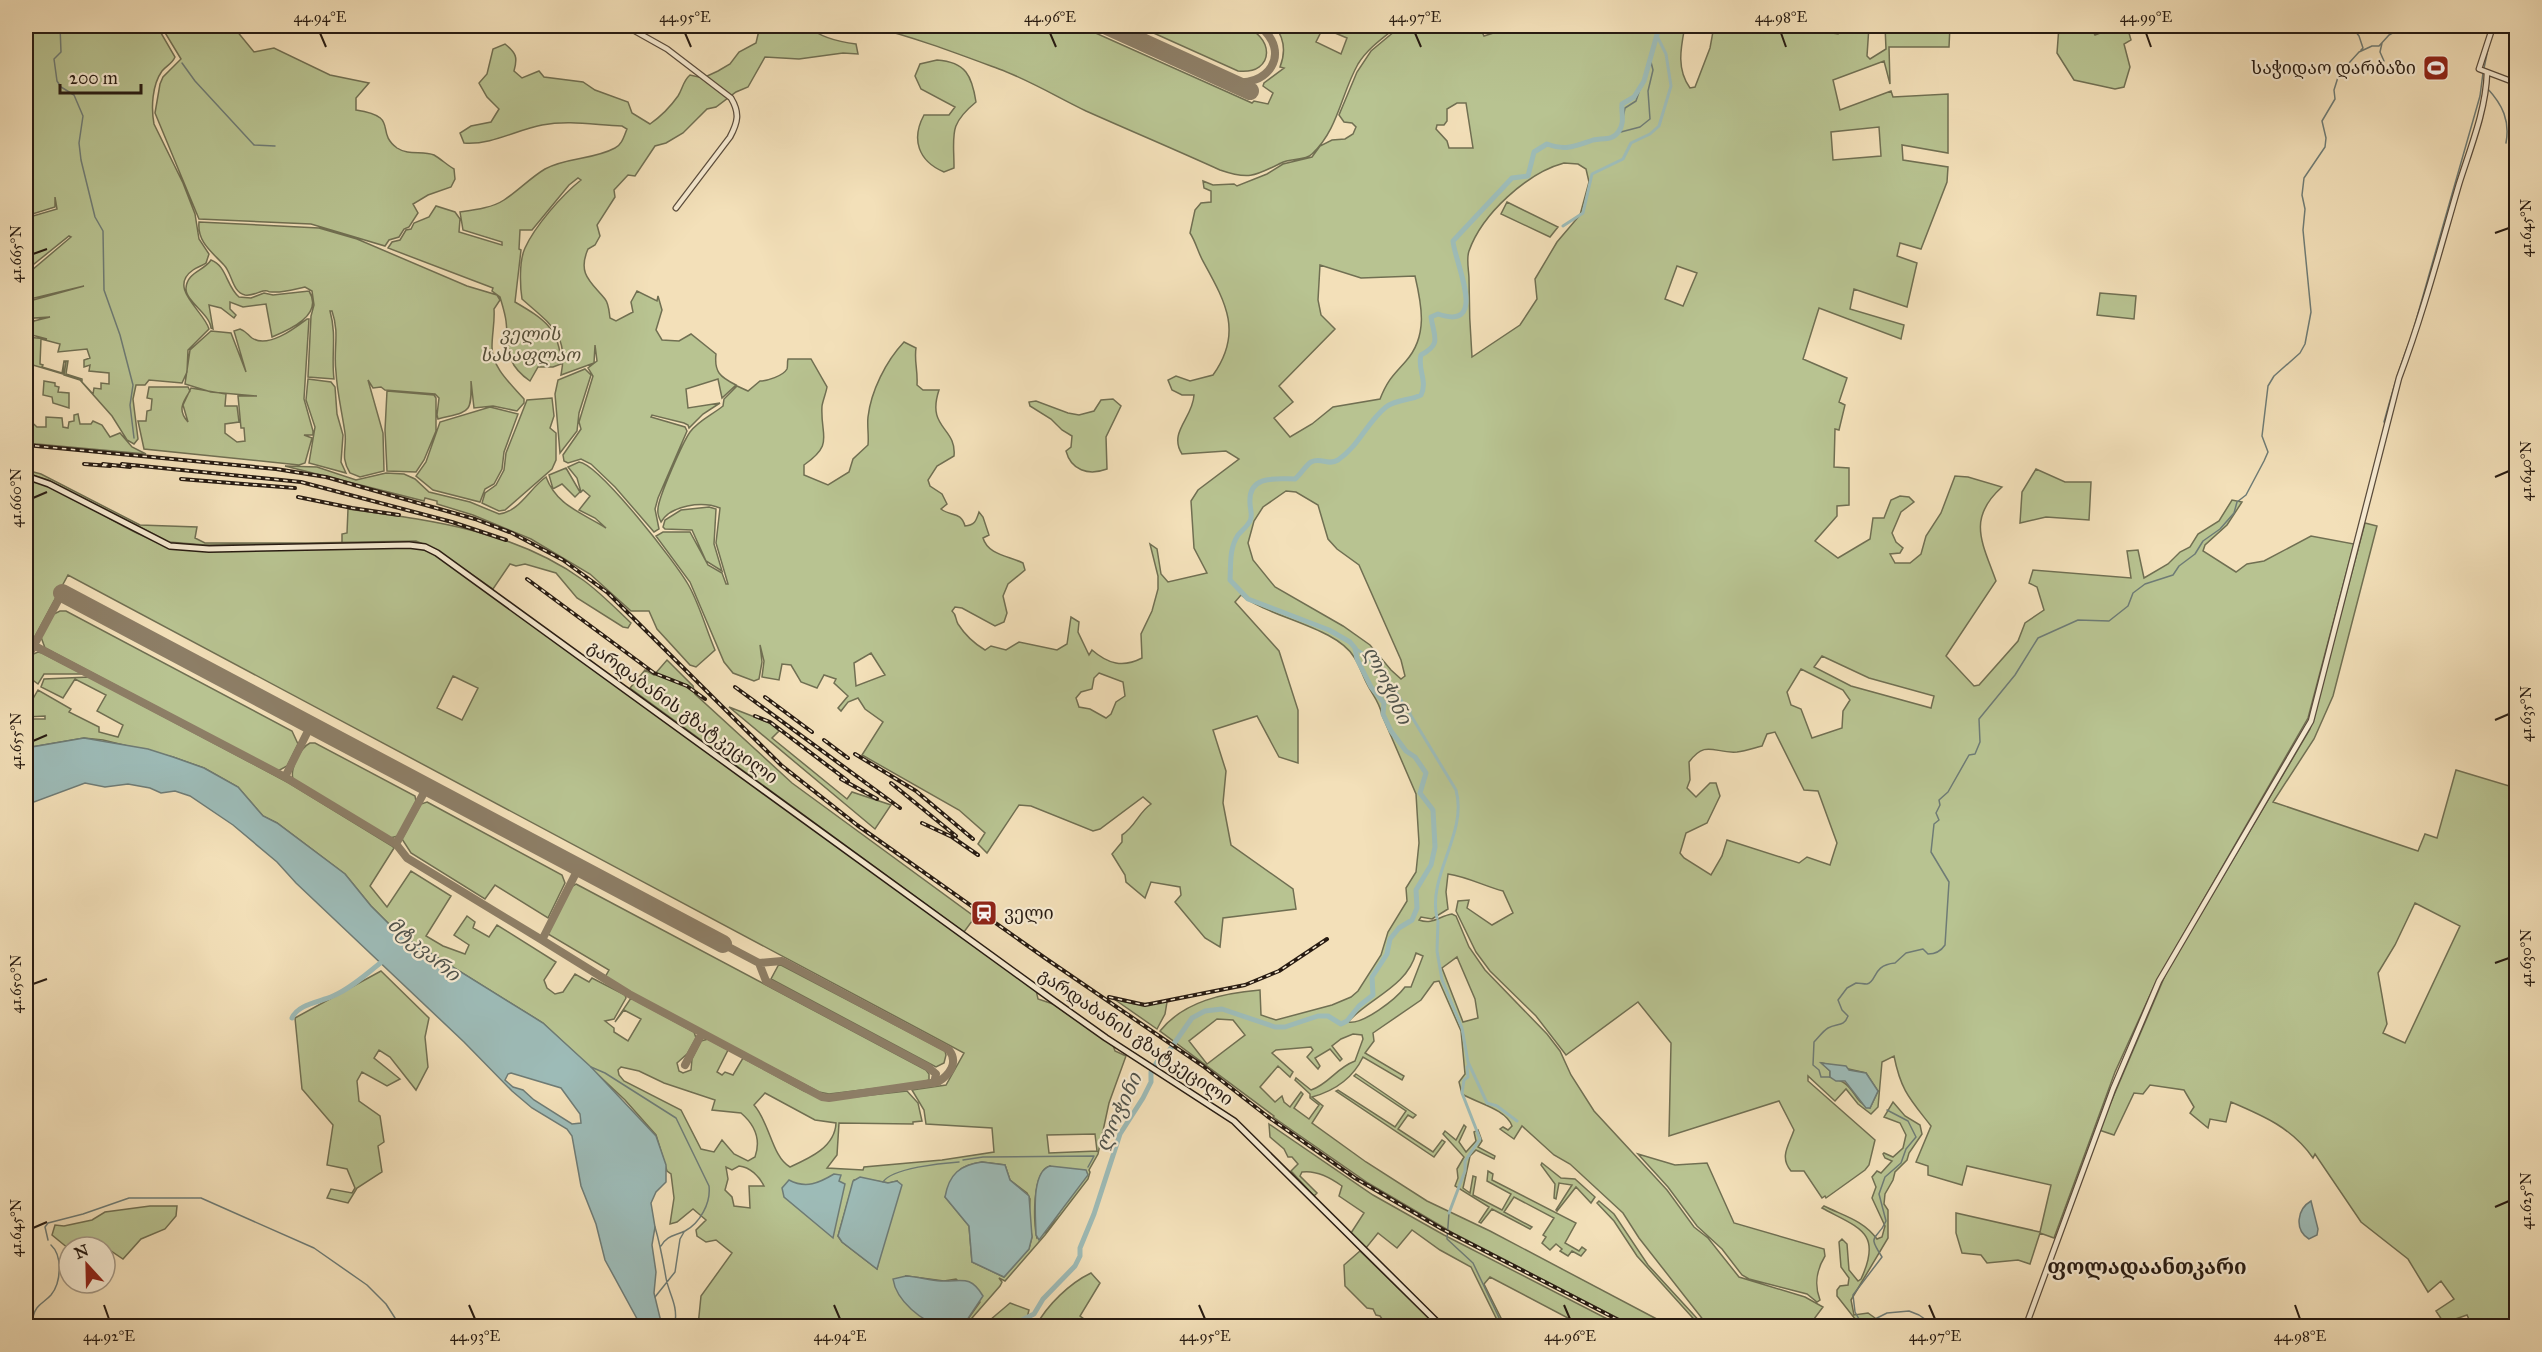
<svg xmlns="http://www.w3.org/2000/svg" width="2542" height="1352" font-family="'IM FELL Great Primer','Noto Serif Georgian',serif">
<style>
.green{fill:#b8c391;stroke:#706f52;stroke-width:1.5;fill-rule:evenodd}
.water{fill:#9dbbb7;stroke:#6e7b75;stroke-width:1.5;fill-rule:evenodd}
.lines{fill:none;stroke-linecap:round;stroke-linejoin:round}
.stream{stroke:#6e7b75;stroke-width:1.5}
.canal{stroke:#9dbbb7;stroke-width:3}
.river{stroke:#9dbbb7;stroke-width:5}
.taxiway{stroke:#8d7e66;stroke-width:8}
.runway{stroke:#8d7e66;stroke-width:18}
.tertiary-casing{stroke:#5a4c3c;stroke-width:7}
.secondary-casing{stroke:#271b12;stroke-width:8}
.tertiary{stroke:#f7ebd2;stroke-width:4.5}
.secondary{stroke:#f7ebd2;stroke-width:5}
.rail-casing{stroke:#271b12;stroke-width:4}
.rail{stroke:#f7ebd2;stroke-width:1.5;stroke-dasharray:4.5;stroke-linecap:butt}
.ticks{fill:none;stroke:#271b12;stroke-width:2}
.labels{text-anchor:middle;stroke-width:4.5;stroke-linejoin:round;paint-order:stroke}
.poi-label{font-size:18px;fill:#271b12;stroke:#f7ebd2;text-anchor:end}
.park-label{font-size:18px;font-style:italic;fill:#524d38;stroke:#f7ebd2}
.street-label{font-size:18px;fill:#271b12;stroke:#f7ebd2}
.water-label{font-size:20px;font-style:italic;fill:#50534c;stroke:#f7ebd2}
.quarter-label{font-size:21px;font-weight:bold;fill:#271b12;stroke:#f7ebd2}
.neatline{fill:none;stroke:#271b12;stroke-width:2}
.ticks-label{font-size:15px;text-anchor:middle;fill:#271b12}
</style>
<rect width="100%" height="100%" fill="#f3e0b9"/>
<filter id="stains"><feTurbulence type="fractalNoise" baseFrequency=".00333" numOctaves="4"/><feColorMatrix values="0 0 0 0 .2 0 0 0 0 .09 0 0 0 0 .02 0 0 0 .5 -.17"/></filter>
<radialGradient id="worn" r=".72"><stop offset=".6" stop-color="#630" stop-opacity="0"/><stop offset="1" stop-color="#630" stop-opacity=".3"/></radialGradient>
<path class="green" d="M26,26H157L175,57C172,64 166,66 162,71C152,85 151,108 154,124L183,183L195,214L199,239L209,254L206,263C202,266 197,267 193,270C167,288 204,311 209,329L188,350L187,372L182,383L149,380L145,385H136L133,399L138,439L134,444L127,440L112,416L80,380L64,375L66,362H64L63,374L26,363L27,337L47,339L28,334L34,321L50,317L34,318L26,334V302L84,286L26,300V267H28V270H32L71,237L69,236L34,264L26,266V218L57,209L55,197V207L26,216ZM41,339L60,344L58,352L87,349L90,358L84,360V367L90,365L89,371L109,373V384L101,383V389L94,388L93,394L82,382V379L66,374L68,361H64L62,373L42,367L43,365L40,364Z
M161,26H203L236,30L254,52L274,48L330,75L369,83L356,98V110C401,117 374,131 397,148C409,156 423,150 434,155C441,159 447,165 454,169L455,179L451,187L428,195L413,204L418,213L409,227L404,229L399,237L389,240L385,246L311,224L199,219L155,113L160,84L163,77L181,59Z
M760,26H807C820,37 839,42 856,44L858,54L843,53L799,59L765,57L748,87L736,92L716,107L707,109L683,133L666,143L655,146L635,176L628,175L614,190L615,197L597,225L600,236L595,245L588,249C577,274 591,282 605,299C609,304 609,312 610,318L616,321L633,312L631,302L637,291L657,301L658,296L662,310L656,330L662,340L679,341L691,334L716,354C714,372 720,377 736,385L722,398L718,379L686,389L688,408L720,403L703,414L689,428L688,425L684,423L652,415L651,417L685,427L687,431L658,498L655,509L659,529L654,532L615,487L591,464L581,459L568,463L564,461L563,455L581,429L579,422L593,376L588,368L597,361L595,345L594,363L561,375C569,334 551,325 522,299C520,286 519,261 525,248C535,226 562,195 581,180L578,178L569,185L532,230H520L519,249L521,250L515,302C544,319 560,329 561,364L553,367H538L530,381C504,363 509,348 506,321C505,313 502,304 500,297L492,291L493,288L388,248L392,242L400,240L406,230L411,229L414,223L429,217L436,206L455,212L460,219L459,232L502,245V242L463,230L460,212C474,210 492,208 504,200C518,191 530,178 545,169C567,157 593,160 615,148C622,145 624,136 627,129L622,126C595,125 569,120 542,125C516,130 492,145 464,143L460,133L471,126L491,122L499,109L487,97L479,83L487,74L493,49L505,44C516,53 518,57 514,71L522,78L539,71L544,77L583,82L595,90L628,102L632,113L650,124C660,117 671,106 678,96C683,88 683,81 690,75L703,78L718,71L730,64L739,52L756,43Z
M869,26H1080L1252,103L1254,101L1268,104L1273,93L1263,86L1264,83L1284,68L1280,67C1286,52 1284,38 1275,26H1398C1383,38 1368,48 1358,64C1341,94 1338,130 1312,154C1305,161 1290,158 1281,163C1255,176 1249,180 1220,170C1176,150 1131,131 1086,111C1057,97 1029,80 999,69C956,53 914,37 869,26ZM1323,28L1347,38L1341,54L1316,42Z
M1138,26C1163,25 1188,26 1213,26C1222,26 1233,24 1241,26C1275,34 1276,75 1238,71Z
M1401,26H1479L1484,36L1515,26H1685C1681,47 1676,69 1690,88L1695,87L1710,48L1714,26H1819L1818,31L1838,34L1839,26H1869L1867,56L1870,59L1886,49L1885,26H1950L1949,47H1889L1890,84L1884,61L1833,80L1840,110L1891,91L1893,97L1948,94V153L1902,145L1903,160L1948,167L1947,182L1921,249L1900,243L1897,256L1917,263L1907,307L1854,289L1850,309L1904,325L1901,339L1819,308L1803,359L1847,378L1839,402L1845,405L1839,430L1835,429L1834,467L1849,468V505L1837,506V516L1815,541L1838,558L1870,539L1873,518H1884L1891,500L1900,496L1909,497L1914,502L1901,512L1892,533L1896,542L1903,548L1900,553L1890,554L1895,563H1910L1921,554L1926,536L1941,513L1955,476L1968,477L2002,487C1966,519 1983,544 1996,581L1946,656L1974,686L1979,685L2018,641L2025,623L2044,610L2037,587L2029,583L2033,570L2131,578L2127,551L2138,550L2144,578L2168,564L2180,552L2190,547L2198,534L2219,521L2232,500L2242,502L2227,525L2205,545L2203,551L2236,572L2247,564L2264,561L2311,536L2354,544L2308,718L2156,982L2115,1072L2054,1238L2040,1233L2030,1264L2018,1260L1987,1263L1981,1255L1962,1253L1956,1233V1213L2040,1232L2051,1185L1967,1166L1962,1185L1928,1175V1166L1916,1162L1931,1126C1910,1099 1901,1091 1894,1056L1882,1062L1878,1107L1871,1114L1858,1104L1846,1089L1835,1101L1808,1076V1081L1875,1140L1869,1165L1865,1170L1826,1198L1825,1196L1822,1198L1804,1171H1791C1779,1157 1789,1145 1794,1130L1779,1101L1669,1136L1671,1043L1638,1002L1566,1055L1536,1016L1490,971L1476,952L1456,911L1458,901L1469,900L1467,908L1492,925L1513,913L1503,891C1484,886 1468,877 1448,874L1446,892L1448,909L1432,919L1421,917L1419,920C1433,925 1439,916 1452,914L1456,916L1469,947L1485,970L1547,1034L1560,1051L1571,1075L1594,1111L1667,1190L1694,1227L1708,1238L1739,1277L1805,1297L1823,1307L1814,1319L1827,1326H1708L1639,1238L1623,1213L1570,1164L1554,1155L1522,1126L1514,1139L1500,1129L1503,1127L1508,1130L1512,1126C1506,1109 1477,1103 1462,1094L1459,1082L1465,1074L1461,1031L1439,981L1434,982L1421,1000L1373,1033L1374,1041L1365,1053L1404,1076L1402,1080L1363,1057C1353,1078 1334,1091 1312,1097L1323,1106L1312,1123L1366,1162L1427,1201L1490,1231L1670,1326H1633L1453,1233L1368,1183L1273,1117L1274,1116L1160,1031C1184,1001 1224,993 1260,990L1261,1015L1276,1020L1332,1005L1351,997L1358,991L1381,955L1388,932L1407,901L1406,888L1416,872L1419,843L1416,794L1382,715C1379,700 1372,695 1366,682C1362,674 1359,664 1354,657C1336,627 1270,618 1241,595L1235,602L1279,651L1298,710V763L1279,757L1257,716L1213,730L1226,771L1223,803L1231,845L1293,889L1296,909L1223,918L1220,947L1205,938L1175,902L1181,895L1180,887L1151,882L1145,898L1126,882L1125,875L1112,854L1122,842V835C1136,826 1138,813 1151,804L1143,797L1100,829L1093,831L1031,806L1019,805L987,853L978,844L985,833L959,810L862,755L883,722L865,709L858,698L848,702L841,711L838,708L848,696L834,683L836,679L824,675L817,688L801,682L791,665L782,664L779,680L762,677L764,661L760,645L762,662L759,679L754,681L733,673L724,662L690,582L656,536L663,532H690L708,565L722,573L726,584H728L716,543L720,508C702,501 671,505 661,522C659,518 657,514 658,509C658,498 683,442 690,432C699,420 712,415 723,406L724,399L737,386L748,391L760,381C767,381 783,376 787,369C788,365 787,362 788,359H811L827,387C826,393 823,400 822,406C820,437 835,443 804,465V475L828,485L849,472L853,459L868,445C869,436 867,426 868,417C871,391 886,361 904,342L916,348C914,361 918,370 917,385L923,390H939C926,429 957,427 954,456L937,466L928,480L930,486L942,494L947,504L941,509C951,517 961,511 965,526C975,525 976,521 979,512L983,517L989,535L983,538C988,555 1009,556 1023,563L1025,570L1008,584L1003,596L1007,613L1004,622L995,626L962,608L955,607L952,611C957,615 955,619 958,624C965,635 975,644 985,650L991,646L1006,650L1019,642L1057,650L1067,644L1071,617L1079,622L1078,632L1089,655L1092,650C1108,664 1123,668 1142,658L1141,634L1152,611L1158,589V576L1150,544L1157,549L1161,574L1168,582L1207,573L1194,548L1191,501L1198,490L1239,459L1226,451L1182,454C1168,432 1193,418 1194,395H1182L1172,390L1168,380L1176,376L1190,381L1213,375C1243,333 1226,303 1204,263C1198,253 1196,242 1190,233L1195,210L1201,203L1211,202V191L1204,188L1203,181L1213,185L1234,184L1237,186L1267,174L1283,164L1312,157L1320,146L1332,140L1345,139L1353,134L1356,127L1352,123L1344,122L1339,115L1357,72L1371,51ZM1457,103H1466L1473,148H1449L1447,141L1436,129L1437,125H1444L1447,121V109ZM1879,127L1881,156L1833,160L1831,132ZM1564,163L1578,164L1586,169L1589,182L1580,215L1557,242L1535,279L1537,299L1520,325L1472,357C1470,331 1469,305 1469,279C1469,271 1466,259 1469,251C1482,214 1527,173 1564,163ZM1320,265L1361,278L1415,276C1422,306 1428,336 1406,361C1393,376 1388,379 1380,399L1333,407L1312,424L1290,437L1274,418L1293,402L1279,386L1335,329L1321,315L1318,300ZM1677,266L1697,273L1683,306L1665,299ZM1286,491L1296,492L1318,505L1328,539L1337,549L1359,565L1401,660L1405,676L1401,679L1391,670L1370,645L1343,626L1275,587L1253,560L1248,543L1254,521L1263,507ZM871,653L885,675L856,686L854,663ZM1822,656L1869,678L1934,696L1931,708L1851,686L1814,667ZM1801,669L1843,690L1850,700L1843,711L1842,728L1812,738L1801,709L1791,705L1787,692ZM1099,673L1123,682L1125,696L1116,702L1111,714L1106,718L1090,709L1079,707L1076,698L1081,692L1092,689L1094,678ZM1775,732L1804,790L1818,791L1837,843L1830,865L1807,857L1799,863L1727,840L1722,856L1711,875L1684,858L1680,853L1686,833L1707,823L1720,796L1716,783H1710L1696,797L1687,788L1690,780L1689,762C1706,739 1715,754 1737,752C1745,751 1754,748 1762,746L1767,734ZM1416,953L1423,956L1411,987H1405C1396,999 1363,1025 1348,1022C1369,998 1407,987 1416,953ZM1457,957L1475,999L1478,1018L1463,1022L1442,968ZM1217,1019L1233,1020L1245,1035L1207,1064L1189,1041ZM1353,1034L1362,1035L1363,1039L1355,1061C1336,1068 1329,1084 1311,1090L1296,1078L1295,1080L1310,1094V1098L1319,1105L1309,1119L1294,1108L1303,1094L1301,1092L1290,1107L1284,1102L1282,1096L1275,1102L1260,1087L1278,1066L1290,1077L1293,1072L1272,1053L1276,1050L1311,1047L1313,1050L1307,1057L1318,1069L1320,1066L1315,1058L1330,1049L1340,1061L1342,1059L1332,1046L1341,1039ZM1822,1063L1866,1073L1878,1091L1870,1108C1850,1100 1858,1084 1830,1077V1071Z
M2059,26H2090L2095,35L2118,26H2127L2131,40L2124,44L2130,67L2124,87L2115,89L2074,80L2057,53Z
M937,60C966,62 972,76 976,102C948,125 954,134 954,168L944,172C918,161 911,139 924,115H949L955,107L921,89L915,76L920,64Z
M1507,202L1558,227L1550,237L1501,214Z
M199,222L319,228L357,239L467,286L497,295L500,300L494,309C495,322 492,333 492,347C492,368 511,384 524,399V403L517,411L493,406L474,408L471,381C472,415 469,411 438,419L437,415L439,398L435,394L385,390L381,387L373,388L368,380L383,433L384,471L360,477L350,473C340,457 347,449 345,433C342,412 337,392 336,372C333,349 340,334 332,311H330C337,336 331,355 334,379L308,377L311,316L314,305L312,291L305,287C295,289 283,293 272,292C265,292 271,290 263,291C256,293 252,296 245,295C232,292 232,273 224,265C212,252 197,242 199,222Z
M211,260C227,266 226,286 239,297L251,298L264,293L273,295L309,291C324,315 289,330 272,337L266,304L243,307L230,302V309L236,315L234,318L221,308L209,305L213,329L211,328C210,314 185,301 186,288C187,272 204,271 211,260Z
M2100,293L2136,296L2134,319L2097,315Z
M307,319H309L304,399L313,431V435H304L312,438L305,463L299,465L144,449L138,421H146L147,411L151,410L152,399L147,398L149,387H188L190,391C183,402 177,410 188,422L183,405L191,388L226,394L225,406H237L239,422L225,424V433L237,442L245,441L244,428H241L238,396H257L211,392L185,384L190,350L211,331L231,333L246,372L234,331L240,329C246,331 248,335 252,338C268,349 295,328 307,319Z
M585,369L591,375L579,413L577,431L560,453L555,394L558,380Z
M308,379L331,382L335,387L337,414L343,435L341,462L346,473L309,463L315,427L306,400Z
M44,381L55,383V386L59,387L58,392L69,393V408L53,403L52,397L43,395Z
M387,391L434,395L436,398V431L424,460L416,472L387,471L385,430Z
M552,398L554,416L550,428L556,433V460L552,469L505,510L499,511L482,503L485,493L496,485L504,470L506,453L527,400Z
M1113,399L1121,406L1106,437L1107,469C1088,476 1071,470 1066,451L1071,447L1072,436L1062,430L1051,419L1030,406L1029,402L1036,401L1068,413L1079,415L1094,411L1101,400Z
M490,407L518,414L504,452L502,469L494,484L485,489L480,502L433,490L416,476L426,462L440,422Z
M78,414L80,424H91L93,421L102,425L110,437L120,433L132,447L146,454L26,443V417L37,427H46V417L62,418L63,427L68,428L69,422L74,421V415Z
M579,462C599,464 677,564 689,586C700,606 706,629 715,650L696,667L690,665L657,629L649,611H631L590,574L531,539L473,515L437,504V501L425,498L424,501L285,466L317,467L356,480L386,473L404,474L415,479L429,492L470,502L499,514C519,512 530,488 546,477C557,506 581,512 606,528L595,518L579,510L590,496L583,490L581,492L577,478L568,467Z
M566,468L580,492L575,497L562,484L553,489L549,475Z
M2036,469L2065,482H2091L2089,520L2046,517L2020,523L2022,492Z
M26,470L41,474L140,525L197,527L195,538L205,543H342V534L347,533L348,509C429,520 514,530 583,580C601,593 616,609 631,623L628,628L623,627L577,598L556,573L525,564L516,566L510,564L493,589L435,549L416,541L205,545L169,542L48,480L26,473Z
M26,478C80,494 128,538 183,550L414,547L434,553L1036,990L1038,999L1053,1004L1113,1045L1115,1051L1126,1056L1109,1103L1098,1154L1089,1170L1090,1172L1088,1179L1045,1235L1005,1281L999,1278L1002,1282L1000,1286L965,1326H963L980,1302L956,1279L944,1281L906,1276L921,1316L943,1326H934L920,1319L916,1320L924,1326H698L701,1296L732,1253L716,1240L706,1242L697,1236L696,1230L706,1220L693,1209L677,1222L670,1224L674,1198L671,1174L667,1171L656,1135L625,1100L543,1023L398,933L371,906L345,874L277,823L263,816L238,787L204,768L173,757L103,740L84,738L26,748V719H45V716L26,717V711L38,690L71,709L69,712L99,727V732L118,737L123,725L97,711L106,695L75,679L63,698L41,687L44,679L89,677L289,783L392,846L394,848L370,886L387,907L411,871L451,896L426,936L443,946L465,954L469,945L454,935L467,916L475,922L473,928L489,937L497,925L556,962L544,980L547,988L555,994L563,992L575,974L589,982L592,978L625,995L626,998L614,1019L605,1021L614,1028V1032L628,1041L641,1019L624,1010L615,1022L631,998L694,1032L696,1038L687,1054L677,1063L679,1071L683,1073L691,1070L692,1059L701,1041L708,1039L728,1050L717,1072L722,1075L725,1072L733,1075L743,1058L804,1091L827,1100L907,1091L918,1103L922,1121L913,1122V1124L839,1123L837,1155L827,1168L863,1170L864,1167L942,1160L994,1152L992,1128L926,1124L924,1110L912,1090L946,1085L964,1053L68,575L26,653ZM453,676L478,688L462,720L437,708ZM621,1067L639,1071L664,1083L715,1100L712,1110L741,1113C755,1125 761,1140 755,1157L748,1161L734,1154L722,1140L714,1152L701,1149L681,1110L624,1081L619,1075L618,1070ZM765,1093L815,1120L836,1123C835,1147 810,1158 790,1167C772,1157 770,1123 754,1105ZM1095,1134L1097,1151L1049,1153L1047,1135ZM982,1162L1005,1165L1010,1180L1027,1193L1030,1199L1029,1220L1032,1237L1029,1249L1004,1277L972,1262L969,1226L945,1197C956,1174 955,1166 982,1162ZM739,1166C750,1167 759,1176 764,1186H749L750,1208L734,1206L732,1197L725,1190L728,1179L726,1167L732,1170ZM1050,1166L1066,1202L1048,1230L1037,1238C1033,1223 1032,1171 1050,1166ZM863,1179L889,1183L897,1181L877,1269L842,1242L838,1236L854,1180Z
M709,507L716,509L714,544L722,571L706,561L692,530L665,529L663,527L665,520L681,510Z
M2365,523L2377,526L2333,696L2314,739L2273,802L2418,851L2425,834L2437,838L2456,770L2516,788V1326H2472L2467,1315L2444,1323L2436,1311L2454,1299L2441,1281L2428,1292L2408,1259L2361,1222L2315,1154L2313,1158C2292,1128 2264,1116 2231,1102L2226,1122L2210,1119L2208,1128L2190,1113L2194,1107L2184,1090L2150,1085L2143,1094L2134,1093L2114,1135L2099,1130L2167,971L2310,729ZM2415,903L2460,926L2405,1043L2383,1033L2387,1024L2378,973L2395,945Z
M60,611H66L292,731L298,744L287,766L278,771L45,648L41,637L54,614Z
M38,652L42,653L83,674H44L38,684L26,675V667L31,655Z
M667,660L693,686L695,694L792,783L975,917L964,932L630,688L645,670L654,675Z
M729,707L770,723L779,731L772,738L847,799L852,792L891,805L875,829Z
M310,743H315L415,796L416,801L398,836L390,838L293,779C290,769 300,748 310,743Z
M427,802L562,875L565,883L548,918L495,885L485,899L411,853L402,839L421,804Z
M576,884L926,1070L929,1074V1080L920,1083L829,1094L819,1092L604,979L609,970L548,934L571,887Z
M779,964L945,1051L946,1055L944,1063L936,1067L771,979Z
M381,971L429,1018L425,1037L428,1067L416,1090L390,1057L379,1050L374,1058L400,1079L387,1086L362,1072L357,1081L359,1101L380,1116L384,1142L378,1146L382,1172L357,1188L348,1203L327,1198L331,1189L352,1193L355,1188L347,1169L327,1165L333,1125L302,1089L295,1018Z
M1114,999L1135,1004L1167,1002L1165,1014L1157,1029Z
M1356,1074L1416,1115L1413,1118L1408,1115L1398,1129L1433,1152L1442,1140L1445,1142L1434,1157L1336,1091L1338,1090L1395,1127L1406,1111L1354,1076Z
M1893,1102L1905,1116L1920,1125L1922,1134L1909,1153L1907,1160L1895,1172L1893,1180L1885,1194L1884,1204L1888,1210V1238L1851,1300L1854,1315L1868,1313L1875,1318L1874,1322L1859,1324L1837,1296V1290L1840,1286L1848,1285L1849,1278L1841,1267L1839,1242L1842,1239L1847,1244L1849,1270L1858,1281L1861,1279C1883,1232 1859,1228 1822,1208L1824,1206C1844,1216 1863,1220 1877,1239L1882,1237L1885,1226L1872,1198L1876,1187L1872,1177L1877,1171L1881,1173L1892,1161L1885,1158L1883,1154L1884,1153L1893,1157L1903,1148L1906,1135L1900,1123L1884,1117Z
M1269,1124L1373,1195L1444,1235L1621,1326H1583L1490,1277L1484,1284L1505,1326H1500L1471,1267L1440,1250L1412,1230L1397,1248L1378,1233L1366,1248L1351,1233L1364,1213L1339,1196L1342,1186C1331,1178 1316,1170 1302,1172L1300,1176L1317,1193L1314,1196L1291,1171L1298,1164L1292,1157H1288L1284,1149L1270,1137Z
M1464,1125L1466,1127L1459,1142L1466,1152L1476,1141L1474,1132L1478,1130L1482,1141L1478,1147L1495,1156L1494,1159L1476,1150L1470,1156L1463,1188L1470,1193L1473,1176L1476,1177L1473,1195L1502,1210L1511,1194L1487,1181L1488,1171L1493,1174L1492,1180L1576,1223L1565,1243L1579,1251L1582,1247L1586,1250L1581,1256L1572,1251L1568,1256L1560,1251L1562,1249L1556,1244L1550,1250L1542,1243L1546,1237L1543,1235L1554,1218L1514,1197L1504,1212L1532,1227L1530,1229L1492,1209L1481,1223L1479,1222L1489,1207L1455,1186L1458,1178L1457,1169L1464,1157L1443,1134L1445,1131L1456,1140Z
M1638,1154L1675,1165L1707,1163L1734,1223L1824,1249L1825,1256C1817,1269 1814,1285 1820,1300L1817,1302L1807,1294L1749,1279L1742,1275L1722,1249L1697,1226L1668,1187Z
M1542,1163L1561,1178L1575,1179L1595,1197L1591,1203L1576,1187L1557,1211L1556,1210L1572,1185L1559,1183L1556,1199L1554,1198L1555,1184L1541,1165Z
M1599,1201L1614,1214L1648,1265L1704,1326H1700L1637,1256L1614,1221L1597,1203Z
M150,1206H177L176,1216L165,1229L141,1239L123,1259L105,1247L90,1241L69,1249L52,1235L55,1225L64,1226L92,1220L105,1212Z
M1360,1251L1437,1326H1387L1380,1316L1376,1315L1373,1309L1367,1308L1345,1286L1344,1265Z
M1091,1273L1100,1283L1080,1316L1091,1324V1326H1036C1047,1305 1070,1283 1091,1273Z
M1010,1303L1029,1310L1025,1326H983Z"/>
<path class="water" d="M84,738L148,749L173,757L204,768L238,787L263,816L277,823L345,874L371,906L398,933L543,1023L591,1067L656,1136L666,1165V1182L656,1192L651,1203L655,1227L652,1245L656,1272L654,1293L662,1326H641L605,1260L596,1224L581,1186L572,1136L567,1129L532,1108L512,1091L464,1042L296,883L277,862L233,825L190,796L175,791L161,793L150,788L128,784L105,787L85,783L26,805V748ZM511,1073L561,1088L580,1114L581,1123L572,1124L534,1100L523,1090L513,1087L505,1080L508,1074Z
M1821,1063L1846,1066L1849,1070L1866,1073L1878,1091L1870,1108H1866L1845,1081H1836L1830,1077V1071Z
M982,1162L1005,1165L1010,1180L1029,1196L1032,1237L1029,1249L1004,1277L972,1262L969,1226L945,1197C949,1174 960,1165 982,1162Z
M1050,1166L1086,1170L1088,1175L1039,1240L1036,1235C1036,1219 1030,1172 1050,1166Z
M834,1174L841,1175L839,1181L845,1184L833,1238L784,1197L782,1188L789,1180C806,1189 819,1183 834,1174Z
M860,1177L888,1183L897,1181L902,1185L877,1269L842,1242L838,1236L853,1181Z
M2311,1201L2318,1229L2317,1235L2309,1239C2294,1230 2297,1209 2311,1201Z
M906,1276C918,1277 929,1280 941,1281C961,1282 970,1274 983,1296L963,1326C956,1327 949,1327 943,1326C922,1323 896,1300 893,1279Z"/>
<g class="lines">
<path class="stream" d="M60,26L61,52L54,59L57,81L61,87L74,95L83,116L79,143L81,160L95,217L103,231L104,290L120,335L133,385L130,405L134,438
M2351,26L2359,36L2363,48L2361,50
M2382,43L2380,52L2384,61
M182,63L195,81L254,145L275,146
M2484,68L2488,49
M2487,88C2503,105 2510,121 2506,143
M1623,118L1625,108L1636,101L1640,89
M1617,133L1640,127L1650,119L1648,91L1653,70L1650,58
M2384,422C2392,393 2399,366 2411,338L2480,96L2483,73
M591,1067L605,1073L676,1118L709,1186C711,1203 700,1223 685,1231C675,1236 667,1235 661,1246
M1830,1077H1821L1819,1070L1813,1065L1814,1042C1818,1038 1823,1031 1828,1028C1837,1023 1844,1027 1848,1016L1842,1010L1838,1000L1847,988L1856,983C1860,983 1863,984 1867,984C1877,982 1872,965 1895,963L1906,953L1923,949L1928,954C1936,954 1941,951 1945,945L1949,882L1931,852L1934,824L1939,820L1936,813L1940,805L1939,800L1948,792L1969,755L1975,754L1980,742L1979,719L2015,675L2038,638L2078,620L2109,621L2128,606L2133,593L2145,584L2173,575L2179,566L2195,554L2203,541L2220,529L2234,513L2237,502L2246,495L2264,461L2268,452L2262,436L2268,386L2274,376L2300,353L2305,344L2311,312L2303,230L2305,209L2302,195L2304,178L2325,147L2326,138L2322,121L2335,99L2334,90L2339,74L2359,52L2372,46H2379L2389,35L2405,26
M1887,1110L1908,1121L1916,1137L1906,1149L1901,1163L1885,1177L1879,1194L1886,1221C1877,1242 1866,1232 1882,1257L1853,1295L1855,1312L1859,1319L1873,1320L1887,1313L1909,1311L1919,1315L1935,1326
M963,1160L983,1157L1094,1156L1088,1167
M883,1182C892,1168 942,1163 959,1162
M1449,1213L1447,1239L1473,1263L1503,1326
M655,1227C660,1244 663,1260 666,1278C669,1294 678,1305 675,1323
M48,1240L45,1227L48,1223L83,1214L129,1198H201L314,1248L367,1285L386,1304L395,1318
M655,1297L675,1272L680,1239L684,1232
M33,1317C35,1305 44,1303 51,1295C61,1283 63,1256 51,1245
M396,1320L400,1326
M28,1324L30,1326"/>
<path class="canal" d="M1563,226L1583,213L1592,174L1623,159L1631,143L1650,134L1659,126L1671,86L1666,54L1657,36
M1355,648C1376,661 1396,688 1406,710H1410V714L1456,790C1468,833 1427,876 1437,918
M1438,921L1437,951L1442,980L1462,1028L1468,1062L1487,1103L1497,1106L1517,1121
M1449,1213L1465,1171V1161L1480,1139L1462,1093L1464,1080L1468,1077L1467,1067L1469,1064"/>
<path class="river" d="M292,1018C298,1004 320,1002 333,996C352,988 367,973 383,961
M1010,1326L1034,1314L1043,1299L1075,1266L1080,1256V1248L1094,1214L1120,1134L1143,1098L1151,1082V1072L1157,1062L1164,1058L1192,1018L1205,1011L1222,1009L1275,1027H1285L1318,1016H1328L1341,1024L1347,1021L1359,1006L1373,995L1372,977L1387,954L1390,939L1399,928L1412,920L1417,908L1416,890L1431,865L1435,847L1433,810L1420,793L1426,773L1415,757L1406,751L1391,731L1383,714L1384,703L1371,687L1357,659L1355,648L1350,642L1329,630L1248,599L1230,580C1231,564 1229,549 1238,535C1242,530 1247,527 1250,521C1253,515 1250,509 1250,503C1248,474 1278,479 1295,479C1301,474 1306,465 1311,462C1321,457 1328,466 1338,460C1359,446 1367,422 1386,407C1397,399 1409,401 1421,395C1428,381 1417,369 1421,355C1442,344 1434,337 1431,317L1438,314C1490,332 1454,261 1453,241L1512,178L1528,176L1534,152L1547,144C1566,151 1575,146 1593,140C1603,138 1613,141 1619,131C1625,122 1621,114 1622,104L1634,97L1644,81L1658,31L1657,26"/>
<path class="taxiway" d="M1229,81C1268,90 1293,52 1259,26
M35,646L285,777L396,844L407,858L542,940L579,867
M26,660L62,593
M285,777L311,725
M396,844L427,787
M542,940L629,994L822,1097L829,1098L938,1082C949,1075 959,1063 949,1050L782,961L759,963
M723,944L759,963L766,981L928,1067L936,1074L934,1083
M685,1065L702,1033"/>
<path class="runway" d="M1107,26L1250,91
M62,593L723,944"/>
<defs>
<path id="tertiary" d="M626,26L667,49L731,98C740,113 738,122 730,137L676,208
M2493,26L2479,69L2516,83
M2035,1326L2027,1323L2113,1089L2159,981L2311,721L2399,378C2423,314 2440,249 2459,184C2470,149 2486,110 2487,73"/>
<path id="secondary" d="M26,476L49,484L170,546L209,549L409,545L425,547L437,553L1054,1001L1106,1038L1234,1121L1441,1326"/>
</defs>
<use href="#tertiary" class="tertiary-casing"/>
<use href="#secondary" class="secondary-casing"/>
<use href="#tertiary" class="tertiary"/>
<use href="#secondary" class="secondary"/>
<defs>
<path id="rail" d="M26,445L276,469L326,477L475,519L512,533L563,560L608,593L781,765L857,825L1045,958L1203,1066L1267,1116L1355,1178L1442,1229L1630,1326
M84,464L110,466
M103,464L130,467
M122,464L301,482L452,522L506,540
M181,479L295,488
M298,497L352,508L399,515
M527,579L654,673L687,686L705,699
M735,687L900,808
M765,697L812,732
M755,716L770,722L848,781
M824,740L848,758
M855,754L916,791L973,839
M841,779L877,799
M891,783L956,836
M922,823L952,837L978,855
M1109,997L1145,1005L1245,985L1279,971L1327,939"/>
</defs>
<use href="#rail" class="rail-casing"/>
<use href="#rail" class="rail"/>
</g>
<path class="ticks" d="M320,33L326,47M685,33L691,47M1050,33L1056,47M1415,33L1421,47M1781,33L1786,47M2146,33L2151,47M2495,233L2509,228M33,254L47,249M2495,477L2509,471M33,498L47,492M2495,720L2509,714M33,741L47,735M2495,963L2509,958M33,984L47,979M2495,1207L2509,1201M33,1228L47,1222M104,1305L109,1319M469,1305L475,1319M834,1305L840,1319M1199,1305L1205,1319M1564,1305L1570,1319M1929,1305L1935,1319M2295,1305L2300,1319"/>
<defs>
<symbol id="stadium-square" viewBox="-11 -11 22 22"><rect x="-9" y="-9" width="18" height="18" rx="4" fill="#8f2418" stroke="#f7ebd2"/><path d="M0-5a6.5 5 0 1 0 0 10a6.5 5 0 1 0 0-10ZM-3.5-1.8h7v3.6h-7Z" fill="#fff"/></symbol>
<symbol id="station-square" viewBox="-11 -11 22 22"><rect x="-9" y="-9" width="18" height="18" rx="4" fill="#8f2418" stroke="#f7ebd2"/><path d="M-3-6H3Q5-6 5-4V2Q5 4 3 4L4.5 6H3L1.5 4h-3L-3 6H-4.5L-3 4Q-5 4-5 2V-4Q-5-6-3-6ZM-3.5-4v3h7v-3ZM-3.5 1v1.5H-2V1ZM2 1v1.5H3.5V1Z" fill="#fff"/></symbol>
</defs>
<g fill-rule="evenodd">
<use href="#stadium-square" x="2421" y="53" width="30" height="30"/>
<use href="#station-square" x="969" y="898" width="30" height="30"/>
</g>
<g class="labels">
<g class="poi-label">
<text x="2416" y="74">საჭიდაო დარბაზი</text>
<text x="1004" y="919" text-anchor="start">ველი</text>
</g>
<g class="park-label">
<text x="530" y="340">ველის<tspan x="530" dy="21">სასაფლაო</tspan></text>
</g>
<g class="street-label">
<text transform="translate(683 712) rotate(36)" y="6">გარდაბანის გზატკეცილი</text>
<text transform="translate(1136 1037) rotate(34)" y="6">გარდაბანის გზატკეცილი</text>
</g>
<g class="water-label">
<text transform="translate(1388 685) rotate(64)" y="7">ლოჭინი</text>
<text transform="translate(424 949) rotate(40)" y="7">მტკვარი</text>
<text transform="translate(1118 1112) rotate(-65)" y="7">ლოჭინი</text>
</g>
<g class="quarter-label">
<text x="2147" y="1274">ფოლადაანთკარი</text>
</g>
</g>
<rect width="2542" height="1352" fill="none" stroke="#f3e0b9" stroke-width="66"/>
<g transform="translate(87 1265) rotate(338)"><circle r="28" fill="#f7ebd2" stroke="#a49885" stroke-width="1.5"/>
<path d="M0-4.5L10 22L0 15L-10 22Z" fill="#8f2418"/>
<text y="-9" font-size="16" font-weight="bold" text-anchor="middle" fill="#271b12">N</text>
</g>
<path d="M60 84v9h81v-9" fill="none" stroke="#271b12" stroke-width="3"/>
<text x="69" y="84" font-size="18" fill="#271b12" stroke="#f7ebd2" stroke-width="4.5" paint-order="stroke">200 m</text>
<rect x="33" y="33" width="2476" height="1286" class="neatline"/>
<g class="ticks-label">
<text x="320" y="22">44.94°E</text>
<text x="685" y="22">44.95°E</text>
<text x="1050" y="22">44.96°E</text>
<text x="1415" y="22">44.97°E</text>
<text x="1781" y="22">44.98°E</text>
<text x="2146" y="22">44.99°E</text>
<text transform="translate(2526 228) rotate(-90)" y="5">41.645°N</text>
<text transform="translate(16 254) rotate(-90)" y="5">41.665°N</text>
<text transform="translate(2526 471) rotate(-90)" y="5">41.640°N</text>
<text transform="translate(16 498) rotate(-90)" y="5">41.660°N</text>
<text transform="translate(2526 714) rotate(-90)" y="5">41.635°N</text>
<text transform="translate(16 741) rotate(-90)" y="5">41.655°N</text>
<text transform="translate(2526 958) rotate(-90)" y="5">41.630°N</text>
<text transform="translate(16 984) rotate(-90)" y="5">41.650°N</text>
<text transform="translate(2526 1201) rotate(-90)" y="5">41.625°N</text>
<text transform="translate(16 1228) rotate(-90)" y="5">41.645°N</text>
<text x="109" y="1341">44.92°E</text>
<text x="475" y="1341">44.93°E</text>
<text x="840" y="1341">44.94°E</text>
<text x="1205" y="1341">44.95°E</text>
<text x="1570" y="1341">44.96°E</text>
<text x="1935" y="1341">44.97°E</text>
<text x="2300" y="1341">44.98°E</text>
</g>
<rect width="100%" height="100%" filter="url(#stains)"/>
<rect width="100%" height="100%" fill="url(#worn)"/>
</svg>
